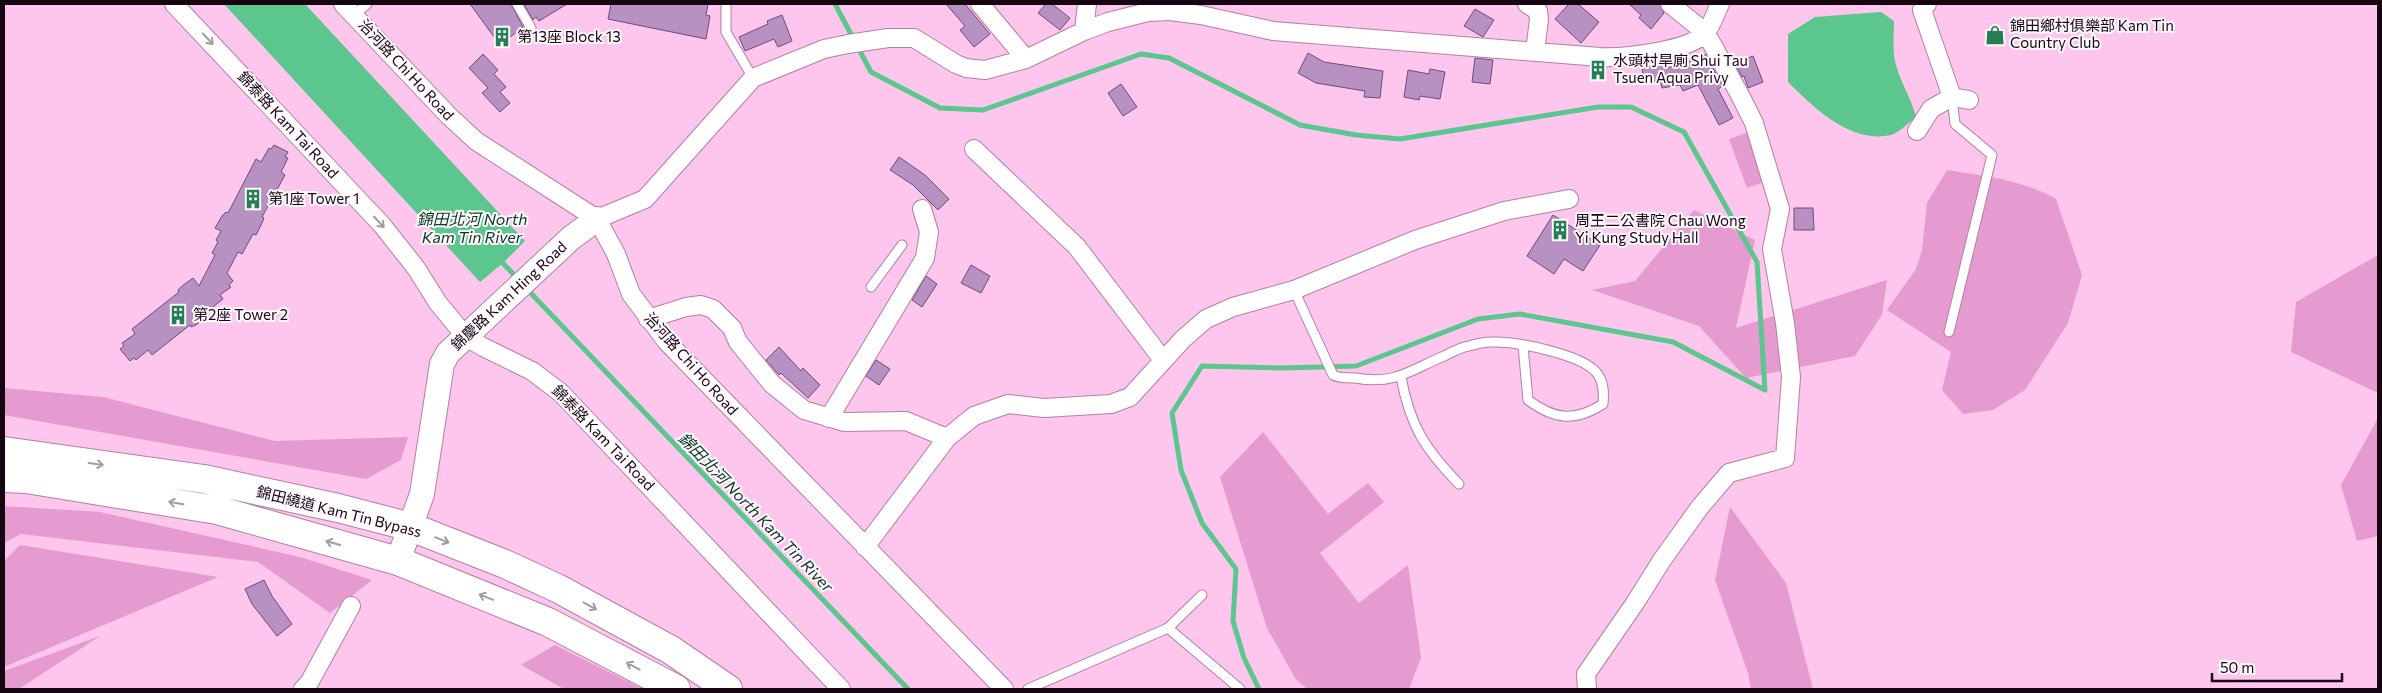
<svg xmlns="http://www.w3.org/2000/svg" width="2382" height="693" font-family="Commissioner,'Noto Sans TC',sans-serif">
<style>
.green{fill:#e69bd0}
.water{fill:#5bc68d}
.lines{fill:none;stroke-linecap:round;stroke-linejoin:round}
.stream{stroke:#5bc68d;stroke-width:5}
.building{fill:#b691c2;stroke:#6e4c79}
.lane-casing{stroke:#b37fa4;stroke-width:11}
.street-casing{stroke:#b37fa4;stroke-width:20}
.secondary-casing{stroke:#b37fa4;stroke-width:26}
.primary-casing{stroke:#b37fa4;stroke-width:30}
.lane{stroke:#fff;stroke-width:9}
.street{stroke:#fff;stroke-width:18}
.secondary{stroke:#fff;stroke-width:24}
.primary{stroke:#fff;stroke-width:28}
.oneway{stroke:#a29ba0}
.labels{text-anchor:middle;stroke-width:4;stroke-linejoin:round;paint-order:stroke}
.poi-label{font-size:15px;fill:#160511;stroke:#fff9fd;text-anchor:start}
.street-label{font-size:15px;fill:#160511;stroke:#fff9fd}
.water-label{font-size:16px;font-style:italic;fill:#083821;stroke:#fff9fd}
</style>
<rect width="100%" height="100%" fill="#fec5ed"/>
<path class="green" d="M1749,132L1767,181L1747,188L1729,139Z
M1947,170C1985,176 2024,180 2056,199L2082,275L2068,323L2025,390L1993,410L1963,414L1942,390L1951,352L1887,310L1916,269L1922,250L1927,203Z
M1694,210L1755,240L1736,328L1887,280L1882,315L1855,356L1746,378L1699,326L1592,290L1635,281Z
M2378,255V393L2291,352L2296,302Z
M4,388L103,397L275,441L408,437L401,460L366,479L4,415Z
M2377,420L2378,536L2357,541L2341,485Z
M1263,432L1328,514L1368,483L1384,502L1320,553L1359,603L1408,565L1421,658L1409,689H1307L1295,678L1267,628L1220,477Z
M4,506L100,512L300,557L372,580L330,613L258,562L21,534L4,543Z
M1730,507L1786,583L1813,689H1751L1748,673L1715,580Z
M20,545L218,577L4,667V561Z
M100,636L19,689H4V671Z
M555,645L643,689H564L521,665Z"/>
<path class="water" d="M224,4H305L525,241L503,263L480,282Z
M1881,12L1894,21C1894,35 1892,52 1896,65C1901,84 1911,97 1916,117C1909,122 1899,133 1891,135C1851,144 1814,108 1788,82V34L1815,17Z"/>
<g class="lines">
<path class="stream" d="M835,4L871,72L940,108L983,110L1141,54L1169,58L1300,125L1356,135L1400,139L1598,107H1631L1684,132L1757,262L1765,390
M498,258L518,279
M525,287L908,689
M1259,689L1244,658L1233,621L1236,569L1202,523L1181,470L1172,413L1202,366L1281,368L1356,366L1478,319L1520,314L1673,342L1765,390"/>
</g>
<path class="building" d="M470,4H511L523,27L500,45Z
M524,4H567L539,21L536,17L533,20Z
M611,4H708L706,15L710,16L706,39L608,19Z
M946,4H965L990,34L974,47L960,30L965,26Z
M1046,4H1052L1070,18L1060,30L1038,13Z
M1569,4H1578L1599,22L1581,43L1555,19Z
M1629,4H1660L1664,13L1651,29L1639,18L1641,15Z
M1475,9L1494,20L1483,37L1464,26Z
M782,15L792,41L778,47L774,39L745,51L739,37L768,24L767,21Z
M1308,53L1324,62L1383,71L1380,98L1364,97L1365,91L1316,83L1298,73Z
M483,54L498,70L494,74L506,87L500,92L510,103L500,112L482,93L488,88L469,68Z
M1705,54L1723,86L1718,89L1733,118L1719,125L1698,85L1683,91L1680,85L1662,88L1660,80L1644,83L1642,68L1665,64L1666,69L1686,60L1687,63Z
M1753,56L1763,82L1748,88L1744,76L1742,77L1735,63Z
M1475,58L1493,60L1490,84L1472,82Z
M1430,69L1445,72L1440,99L1420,96L1419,100L1404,97L1408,70L1429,74Z
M1121,84L1137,107L1123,116L1108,93Z
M274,145L288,152L285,157L288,158L281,172L285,175L262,217L264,218L262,223L256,235L253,234L242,254L238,252L227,273L233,281L229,285L231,287L220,295L223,299L204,314L207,316L196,325L191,327L190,325L152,355L148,350L136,360L134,358L130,361L120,349L124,346L122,343L135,334L132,329L179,292L178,290L182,286L193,278L199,286L215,255L212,253L218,242L216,240L221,231L215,228L222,216L226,212L228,213L256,159L261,162L269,148L271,149Z
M899,157L925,175L949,199L938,210L913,185L890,170Z
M1794,208H1813L1814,230H1794Z
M1553,215L1600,245L1583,271L1564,259L1554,274L1527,256Z
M971,265L990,276L981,293L961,283Z
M926,276L937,284L922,307L912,300Z
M779,347L801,371L803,368L820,385L808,398L781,373L779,375L766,360Z
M876,360L890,369L879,385L866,376Z
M264,580L272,596L292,624L277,636L252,604L245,589Z"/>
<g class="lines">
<defs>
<path id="lane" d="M517,4L531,28
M726,4V32L753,78
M354,15L367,4
M871,287L902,245
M1294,290L1333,375C1341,379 1346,377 1355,378C1395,385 1409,371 1444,356C1452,352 1461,347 1469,346C1476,344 1484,342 1491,342C1515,341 1580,354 1596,372C1604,381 1604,393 1603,404C1575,422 1555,420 1528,400L1523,346
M1949,332L1992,155L1955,124L1952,97
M1401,377C1410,426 1425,449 1459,484
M1168,628L1240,689
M1028,689L1168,628L1202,595"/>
<path id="street" d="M174,4L382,225L416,268L438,303L466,337L483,347L532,371L561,393L841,689
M343,4L448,115L476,141L597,219L616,254L631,294L667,342L1004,689
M980,4L1026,59
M1527,4L1538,11L1539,19L1535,52
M1927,4L1922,10L1952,97
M1084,31L1087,4
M1917,131L1931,109L1952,97L1969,100
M974,149L1077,247L1163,360
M597,219L645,199L753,78L824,49L848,44L888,38H914L956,64L966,68L985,70L1026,59L1084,31L1108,22L1148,12L1170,11L1201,15L1273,31L1600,57C1624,58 1691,51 1706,32C1712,25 1716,12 1720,4
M648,319L686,307L701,305L713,309L732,328L738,342L772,384L804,410L844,422L906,421L947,438
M829,418L925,258L929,232L922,209
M865,547L947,438L974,416L1008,404L1044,408L1111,404L1130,397L1183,339L1206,319L1233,307L1294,290L1415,240L1504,211L1569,199
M303,689L309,683L351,606
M1587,689L1586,674L1635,603L1662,560L1700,507L1729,473L1785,458L1791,377L1785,323L1772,249L1780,209L1754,123L1741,97L1706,33L1670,4"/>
<path id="secondary" d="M398,561L422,494L442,364L448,353L571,238L597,219"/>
<path id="primary" d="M4,451L204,479L338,508L411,527L505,564L559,589L671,650L728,689
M4,478L26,479L217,510L398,561L548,622L676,689"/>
</defs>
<use href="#lane" class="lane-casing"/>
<use href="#street" class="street-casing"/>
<use href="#secondary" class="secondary-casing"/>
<use href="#primary" class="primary-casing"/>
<use href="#lane" class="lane"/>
<use href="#street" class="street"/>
<use href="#secondary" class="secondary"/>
<use href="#primary" class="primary"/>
</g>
<defs><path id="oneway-shaft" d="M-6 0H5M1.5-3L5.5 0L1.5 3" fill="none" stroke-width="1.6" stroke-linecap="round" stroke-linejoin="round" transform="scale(1.25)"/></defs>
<g class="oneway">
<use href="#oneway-shaft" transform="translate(208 39) rotate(47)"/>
<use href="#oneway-shaft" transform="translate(379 222) rotate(47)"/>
<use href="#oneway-shaft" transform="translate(96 464) rotate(8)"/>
<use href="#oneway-shaft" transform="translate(176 503) rotate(-171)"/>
<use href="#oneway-shaft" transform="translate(442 540) rotate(22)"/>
<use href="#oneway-shaft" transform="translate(333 543) rotate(-164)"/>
<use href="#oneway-shaft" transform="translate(486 597) rotate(-158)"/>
<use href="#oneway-shaft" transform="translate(590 606) rotate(29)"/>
<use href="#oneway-shaft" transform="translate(633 666) rotate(-152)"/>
</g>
<defs>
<symbol id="shop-bare" viewBox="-9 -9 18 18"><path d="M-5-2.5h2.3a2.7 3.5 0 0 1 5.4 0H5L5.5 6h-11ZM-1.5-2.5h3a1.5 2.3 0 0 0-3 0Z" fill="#267f54" stroke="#fff9fd" stroke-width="2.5" paint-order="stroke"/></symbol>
<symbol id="building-bare" viewBox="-9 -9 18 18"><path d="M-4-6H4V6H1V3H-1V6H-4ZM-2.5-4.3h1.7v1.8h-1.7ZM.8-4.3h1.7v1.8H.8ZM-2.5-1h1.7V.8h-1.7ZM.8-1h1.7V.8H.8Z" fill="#267f54" stroke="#fff9fd" stroke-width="2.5" paint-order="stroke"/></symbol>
</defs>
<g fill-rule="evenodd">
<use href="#shop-bare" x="1981" y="21" width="28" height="28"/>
<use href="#building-bare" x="488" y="23" width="28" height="28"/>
<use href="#building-bare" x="1584" y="56" width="28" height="28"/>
<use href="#building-bare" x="239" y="185" width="28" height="28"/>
<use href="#building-bare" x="1546" y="216" width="28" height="28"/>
<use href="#building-bare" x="164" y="301" width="28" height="28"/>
</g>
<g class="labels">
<g class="poi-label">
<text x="2010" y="31">錦田鄉村俱樂部 Kam Tin<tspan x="2010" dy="17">Country Club</tspan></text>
<text x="517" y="42">第13座 Block 13</text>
<text x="1613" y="66">水頭村旱廁 Shui Tau<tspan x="1613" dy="17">Tsuen Aqua Privy</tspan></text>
<text x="268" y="204">第1座 Tower 1</text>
<text x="1575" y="226">周王二公書院 Chau Wong<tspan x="1575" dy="17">Yi Kung Study Hall</tspan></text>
<text x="193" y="320">第2座 Tower 2</text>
</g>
<g class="street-label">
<text transform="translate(406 70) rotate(47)" y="5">治河路 Chi Ho Road</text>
<text transform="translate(288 125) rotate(47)" y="5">錦泰路 Kam Tai Road</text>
<text transform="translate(509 296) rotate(-43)" y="5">錦慶路 Kam Hing Road</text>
<text transform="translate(691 364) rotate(48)" y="5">治河路 Chi Ho Road</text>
<text transform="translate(603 438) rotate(46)" y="5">錦泰路 Kam Tai Road</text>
<text transform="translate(339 512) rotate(14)" y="5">錦田繞道 Kam Tin Bypass</text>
</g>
<g class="water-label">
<text x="472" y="225">錦田北河 North<tspan x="472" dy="18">Kam Tin River</tspan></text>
<text transform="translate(756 512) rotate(46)" y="6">錦田北河 North Kam Tin River</text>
</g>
</g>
<rect width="2382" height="693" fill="none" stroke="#160511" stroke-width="10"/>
<path d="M2212 673v8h130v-8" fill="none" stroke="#160511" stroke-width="2.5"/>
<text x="2220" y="673" font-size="15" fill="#160511" stroke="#fff9fd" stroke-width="4" paint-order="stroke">50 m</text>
</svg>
